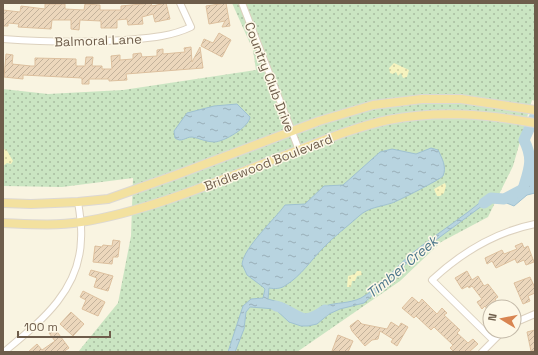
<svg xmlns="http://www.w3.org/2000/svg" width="538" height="355" font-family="'Space Grotesk',sans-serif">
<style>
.grass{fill:url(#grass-dots)}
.sand{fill:url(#sand-dots)}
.water{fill:url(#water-ripples);stroke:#9fc1d1}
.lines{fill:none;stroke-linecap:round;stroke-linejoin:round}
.river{stroke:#b8d4e0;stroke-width:11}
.building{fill:url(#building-hatch);stroke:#ddc09e}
.minor-casing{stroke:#dcd1be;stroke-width:8}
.major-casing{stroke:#dcd8d4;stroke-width:10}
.minor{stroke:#fff;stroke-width:6}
.major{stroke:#f3e19f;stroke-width:8}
.labels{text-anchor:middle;stroke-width:3;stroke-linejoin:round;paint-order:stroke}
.street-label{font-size:13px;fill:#6e5d4b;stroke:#fdf8e7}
.water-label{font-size:14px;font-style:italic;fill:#4d788c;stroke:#fdf8e7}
</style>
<defs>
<pattern id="grass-dots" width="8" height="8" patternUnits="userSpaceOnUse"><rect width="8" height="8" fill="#cae5c2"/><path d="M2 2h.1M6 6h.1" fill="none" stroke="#a8bda0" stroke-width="1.8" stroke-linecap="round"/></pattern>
<pattern id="sand-dots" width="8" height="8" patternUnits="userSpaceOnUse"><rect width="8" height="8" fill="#f6f3bf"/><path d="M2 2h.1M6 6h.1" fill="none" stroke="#cbc89d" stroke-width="1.8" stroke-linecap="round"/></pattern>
<pattern id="water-ripples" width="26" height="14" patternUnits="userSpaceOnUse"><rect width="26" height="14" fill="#b8d4e0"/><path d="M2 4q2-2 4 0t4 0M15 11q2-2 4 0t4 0" fill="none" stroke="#9aafb8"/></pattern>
<pattern id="building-hatch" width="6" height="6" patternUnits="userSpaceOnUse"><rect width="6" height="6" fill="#ecd7bc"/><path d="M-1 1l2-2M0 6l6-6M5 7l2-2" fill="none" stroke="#c3b29b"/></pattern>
</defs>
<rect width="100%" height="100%" fill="#f9f4e1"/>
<path class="grass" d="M232,3H535V101L532,100L513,166L488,217L441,242L400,281L297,352H78L118,303L131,236L133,178L62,187L3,186V89L48,94L123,90L256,70L253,50Z"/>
<path class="sand" d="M394,63L409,70L407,77L403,78L401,73L398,76L396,72L393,74L390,73L389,68Z
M6,149L13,161L11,164L7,163L3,166V150Z
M445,183L446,186L444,193L440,196H437L434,189Z
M357,271H361L362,275L357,276L355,281H352L351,287H347L348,276L355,274Z"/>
<path class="water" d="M237,104L250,117C249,127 224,142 214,142C206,142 199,138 192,137C185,137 182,143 175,138L174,131L187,113L214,106Z
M392,149L416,154L431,148L438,150C442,158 447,167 443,176C441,179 398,201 392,203C380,207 369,207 359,216C347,227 334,236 323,248C311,260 301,276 286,285C281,289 275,289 269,288L268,299L285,304L294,318C312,326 313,311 325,306C337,302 348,304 361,298C379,288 396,267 411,254C436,234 462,218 487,197H492L503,200L523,182L529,181L532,174L531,169L527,167C526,163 527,155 531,154L535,155V193L527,195L514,206L499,200H490L417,254L364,303L340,309L329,314L317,324L308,326H301L289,322L275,309L250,307L246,312L244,329L235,352H228L243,306L251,299L263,298L265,289L263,287L247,275L242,264C244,247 275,219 285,205L305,204L324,186L343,185L380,152Z"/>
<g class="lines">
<path class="river" d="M484,203L491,198L504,199L523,189C529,169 534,160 524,140L535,116
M276,306C299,312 299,329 325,310"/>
</g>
<path class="building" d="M151,3L152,6L166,3L170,19L155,22L153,14L142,17L143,24L128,25L127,19L117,20V28H101V21L80,20L79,30L71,29V20H52L51,29L18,27L19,24L8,23V26H3V10L20,12L21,6L45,9V4H65V9L84,10L85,4L100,5V10H121V6Z
M226,3L230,26L222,27L225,21L209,24L206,6Z
M219,33L231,40L222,57L201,46L204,39L213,43Z
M191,47L192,62L200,47L203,68L126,74L127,80L109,81V79H89V84H82V78L23,75V79L4,77L6,54L13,55L12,64L31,66H35V58L76,59V66H85L86,57H93L92,66H102V69H112L111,56L120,55V60L133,59V54L141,53L142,57L157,56V50L163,49V54L185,52L184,48Z
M113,240L120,241L118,257H113L112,264L93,262L95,246L102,247L103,245L112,246Z
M522,243L524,248L528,246L534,262L526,265L524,260L517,263L515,259L496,268L492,261L487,264L485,258L502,250L504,254L517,249L515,246Z
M91,270L113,276L108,291L94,287L97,278L89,275Z
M467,271L472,280L478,276L484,286L488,284L498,297L495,299L500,307H490V314L485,306L482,309L477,302L482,299L472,286L469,288L468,286L462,289L455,278Z
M530,277L535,288V293L528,296L530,301L523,304L514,283Z
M83,291L105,302L98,316L82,309L86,300L80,297Z
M412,297L419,303L422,299L437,314L442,308L447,313L444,315L460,330L457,333L468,343L473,339L478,344L469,352H454L450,348L453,345L434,327L431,330L416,316L414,318L402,308Z
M71,312L84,324L73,336L60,324Z
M358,320L362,324L387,329L391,322L399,327L401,323L408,327L397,346L391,342L393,339L380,331L378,339L372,340L365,346L352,331L350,326Z
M55,329L69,348L63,352H28L37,344L42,350L55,341L49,333Z
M535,330V350L531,351L527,332Z
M338,335L353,341L348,352L332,351Z"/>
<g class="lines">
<defs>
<path id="minor" d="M242,3L299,150
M3,39C44,42 84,43 125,40C148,38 170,37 191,27L180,3
M514,323L535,314
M493,340L432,280C462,252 495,232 535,224
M4,352C40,322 80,291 81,239C82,227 80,214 78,202
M482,352L503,331"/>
<path id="major" d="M3,203L31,204L78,202L108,199L176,175L319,121L373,105L422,99H461L535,110
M3,223C29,224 55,226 81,222C151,211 225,178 291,153C322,141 355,127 388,120C438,110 485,114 535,123"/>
</defs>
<use href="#minor" class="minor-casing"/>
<use href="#major" class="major-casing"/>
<use href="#minor" class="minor"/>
<use href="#major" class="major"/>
</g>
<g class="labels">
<g class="street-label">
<text transform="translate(98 40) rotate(-2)" y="5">Balmoral Lane</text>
<text transform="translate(270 77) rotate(69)" y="5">Country Club Drive</text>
<text transform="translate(268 162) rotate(-21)" y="5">Bridlewood Boulevard</text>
</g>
<g class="water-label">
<text transform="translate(402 267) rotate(-40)" y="5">Timber Creek</text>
</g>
</g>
<rect width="538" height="355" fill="none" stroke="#6e5d4b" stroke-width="8"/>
<g transform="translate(502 319) rotate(280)"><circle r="19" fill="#fdf8e7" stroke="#c4baa9"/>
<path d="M0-3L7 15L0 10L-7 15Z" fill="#d98551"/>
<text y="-6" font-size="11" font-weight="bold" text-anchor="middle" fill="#6e5d4b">N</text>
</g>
<path d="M18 331v6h92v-6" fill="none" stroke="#6e5d4b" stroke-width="2"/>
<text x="24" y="331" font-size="12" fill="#6e5d4b" stroke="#fdf8e7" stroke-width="3" paint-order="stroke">100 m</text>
</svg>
